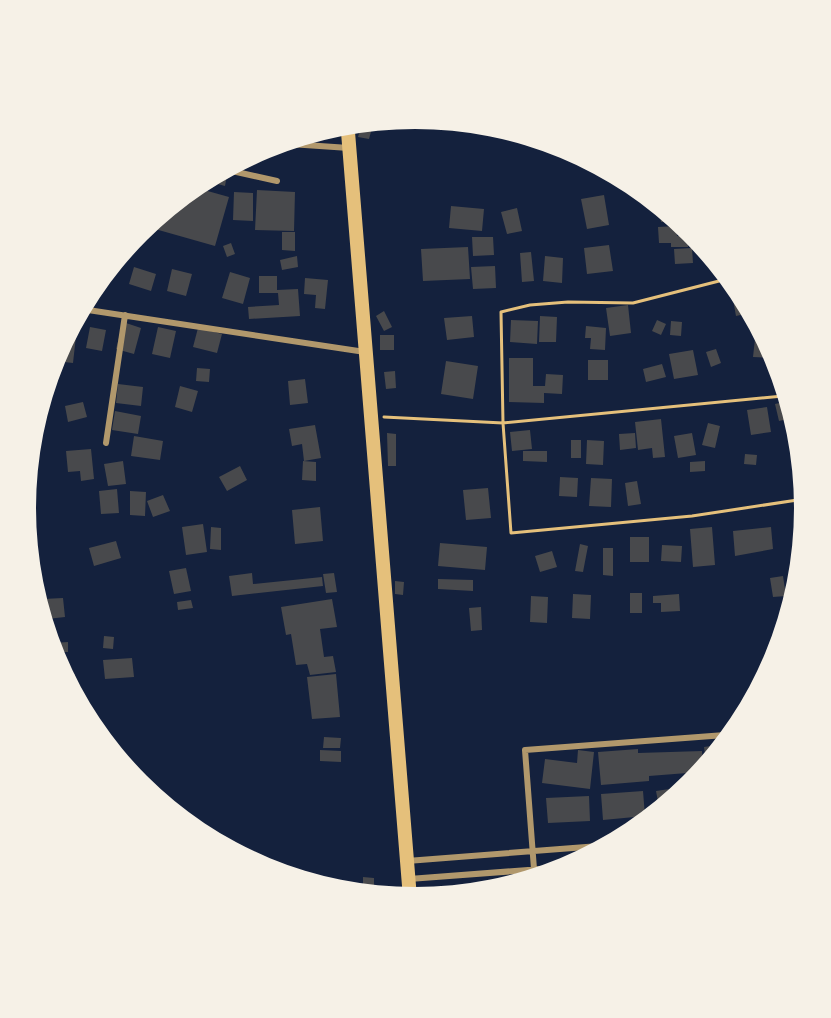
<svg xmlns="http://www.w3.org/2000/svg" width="831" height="1018" font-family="'Fira Sans',sans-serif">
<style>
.building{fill:#48494c}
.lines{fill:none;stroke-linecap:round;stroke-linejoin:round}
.path{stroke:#e5c07b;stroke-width:3}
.minor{stroke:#b1986c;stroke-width:6}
.trunk{stroke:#e5c07b;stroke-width:14}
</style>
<rect width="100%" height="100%" fill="#14213d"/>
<path class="building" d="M372,128L369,139L358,137L360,130Z
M227,175L225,186L214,183Z
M204,190L229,197L215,246L155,229L158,221Z
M257,190L295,192L294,231L255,230Z
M234,192L253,193V221L233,220Z
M604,195L609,225L587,229L581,199Z
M451,206L484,209L482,231L449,228Z
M517,208L522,231L507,234L501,212Z
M660,213L673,221L661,222Z
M676,226L677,236L688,235V247H671V243H659L658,227Z
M282,232H295V251L282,250Z
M472,237H493L494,255L473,256Z
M231,243L235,254L227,257L223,246Z
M609,245L613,271L587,274L584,248Z
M468,247L470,279L423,281L421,249Z
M692,248L693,263L675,264L674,249Z
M531,252L534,281L522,282L520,253Z
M297,256L298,267L282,270L280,260Z
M545,256L563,258L562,283L543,281Z
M495,266L496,288L473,289L471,267Z
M134,267L156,274L151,291L129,284Z
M172,269L192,274L186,296L167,291Z
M230,272L250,278L243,304L222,298Z
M259,276H277V290L298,289L300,316L249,319L248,307L279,305L278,293H259Z
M305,278L328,280L325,309L315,308L316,295L304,294Z
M732,294L745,314L736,316Z
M628,305L631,333L610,336L606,308Z
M384,311L392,327L384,331L376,316Z
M472,316L474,337L447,340L444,318Z
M540,316L557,317L556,342H539Z
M511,320L538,321L537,344L510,342Z
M657,320L666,324L661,335L652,331Z
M671,321L682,322L681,336L670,335Z
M123,322L141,328L134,354L116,349Z
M586,326L606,328L605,350L590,349L591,338H585Z
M77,327L73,363L55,361V359Z
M90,327L106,330L102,351L86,348Z
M158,327L176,331L170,358L152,354Z
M198,328L222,334L217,353L193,347Z
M380,335H394V350H380Z
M755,339L762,340L772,354V358L753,357Z
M716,349L721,363L711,367L706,352Z
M693,350L698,375L674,379L669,354Z
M509,358H533V386H545L546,374L563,375L562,394L544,393V403L509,402Z
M588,360H608V380H588Z
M446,361L478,366L473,399L441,394Z
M662,364L666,377L646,382L643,369Z
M197,368L210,369L209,382L196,381Z
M395,371L396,388L386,389L384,372Z
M305,379L308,403L290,405L288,381Z
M118,384L143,387L141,406L116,403Z
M180,386L198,391L192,412L175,407Z
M83,402L87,417L68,422L65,406Z
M784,402L788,419L779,421L775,404Z
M767,407L771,432L751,435L747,410Z
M115,411L141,416L138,434L112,430Z
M661,419L665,457L653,458L652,448L638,450L635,422Z
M708,423L720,426L715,448L702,445Z
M315,425L321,458L304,461L302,444L292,446L289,429Z
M530,430L532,449L512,451L510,432Z
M387,433L396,434V466H388Z
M635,433L636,448L620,450L619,434Z
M692,433L696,455L678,458L674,436Z
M134,436L163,441L160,460L131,456Z
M571,440H581V458H571Z
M587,440L604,441L603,465L586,464Z
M91,449L94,479L81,481L80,471L68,472L66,451Z
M523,451H547V462L523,461Z
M745,454L757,455L756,465L744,464Z
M123,461L126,484L108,486L104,464Z
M303,461L316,462V481L302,480Z
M705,461V471L690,472V462Z
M240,466L247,480L227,491L219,477Z
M560,477L578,478L577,497L559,496Z
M591,478L612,479L611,507L589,506Z
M637,481L641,504L628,506L625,483Z
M488,488L491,518L466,520L463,490Z
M117,489L119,513L101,514L99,491Z
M130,491L146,492L145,516L130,515Z
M163,495L170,511L153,517L147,501Z
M320,507L323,541L295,544L292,510Z
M203,524L207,552L186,555L182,527Z
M211,527L221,528V550L210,549Z
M712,527L715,565L693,567L690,529Z
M771,527L773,549L735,556L733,531Z
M630,537H649V562H630Z
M116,541L121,558L94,566L89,548Z
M440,543L487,547L485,570L438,566Z
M580,544L588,546L583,572L575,571Z
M662,545L682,546L681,562L661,561Z
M603,548H613V576L603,575Z
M552,551L557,567L540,572L535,556Z
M186,568L191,591L174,594L169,571Z
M252,573L253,584L322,577L323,586L232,596L229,576Z
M334,573L337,592L326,593L323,574Z
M783,576L786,596L773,597L770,578Z
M438,579L473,580V591L438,589Z
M395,581L404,582L403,595L395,594Z
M630,593H642V613H630Z
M573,594L591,595L590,619L572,618Z
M679,594L680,611L661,612V603H653V596Z
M531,596L548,597L547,623L530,622Z
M63,598L65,617L47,619L43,599Z
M332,599L337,627L320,629L324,657L333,656L336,672L310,675L307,664L296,665L291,634L286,635L281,607Z
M191,600L193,608L178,610L177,602Z
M481,607L482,630L471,631L469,608Z
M104,636L114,637L113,649L103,648Z
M68,642V652H54L52,643Z
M132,658L134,677L105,679L103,660Z
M65,673L75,674L74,686Z
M336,674L340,717L312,719L307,677Z
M324,737L341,738L340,748H323Z
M718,745L712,754L706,762L704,747Z
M638,749V753L702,751L703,767L700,772L649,776V781L601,785L598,752Z
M320,750L341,751V762L320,761Z
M578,750L594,752L590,789L542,783L545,759L577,763Z
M690,786L659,807L656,791Z
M643,791L645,816L603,820L601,794Z
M589,796L590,821L548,823L546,798Z
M363,877L374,878V891L363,889Z"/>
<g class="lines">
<path class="path" d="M723,280L633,303L568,302L530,305L501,312L503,423L511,533L692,516L804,499
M384,417L503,423L783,396"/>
<path class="minor" d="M290,144L349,148
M232,171L277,181
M88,310L365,352
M106,443L125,315
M407,861L599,846
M534,869L525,750L725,735
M409,879L568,867"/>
<path class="trunk" d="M348,132L410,898"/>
</g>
<path d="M0 0H831V1018H0ZM36 508a379 379 0 1 1 758 0a379 379 0 1 1-758 0Z" fill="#f6f1e7" fill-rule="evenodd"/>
</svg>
